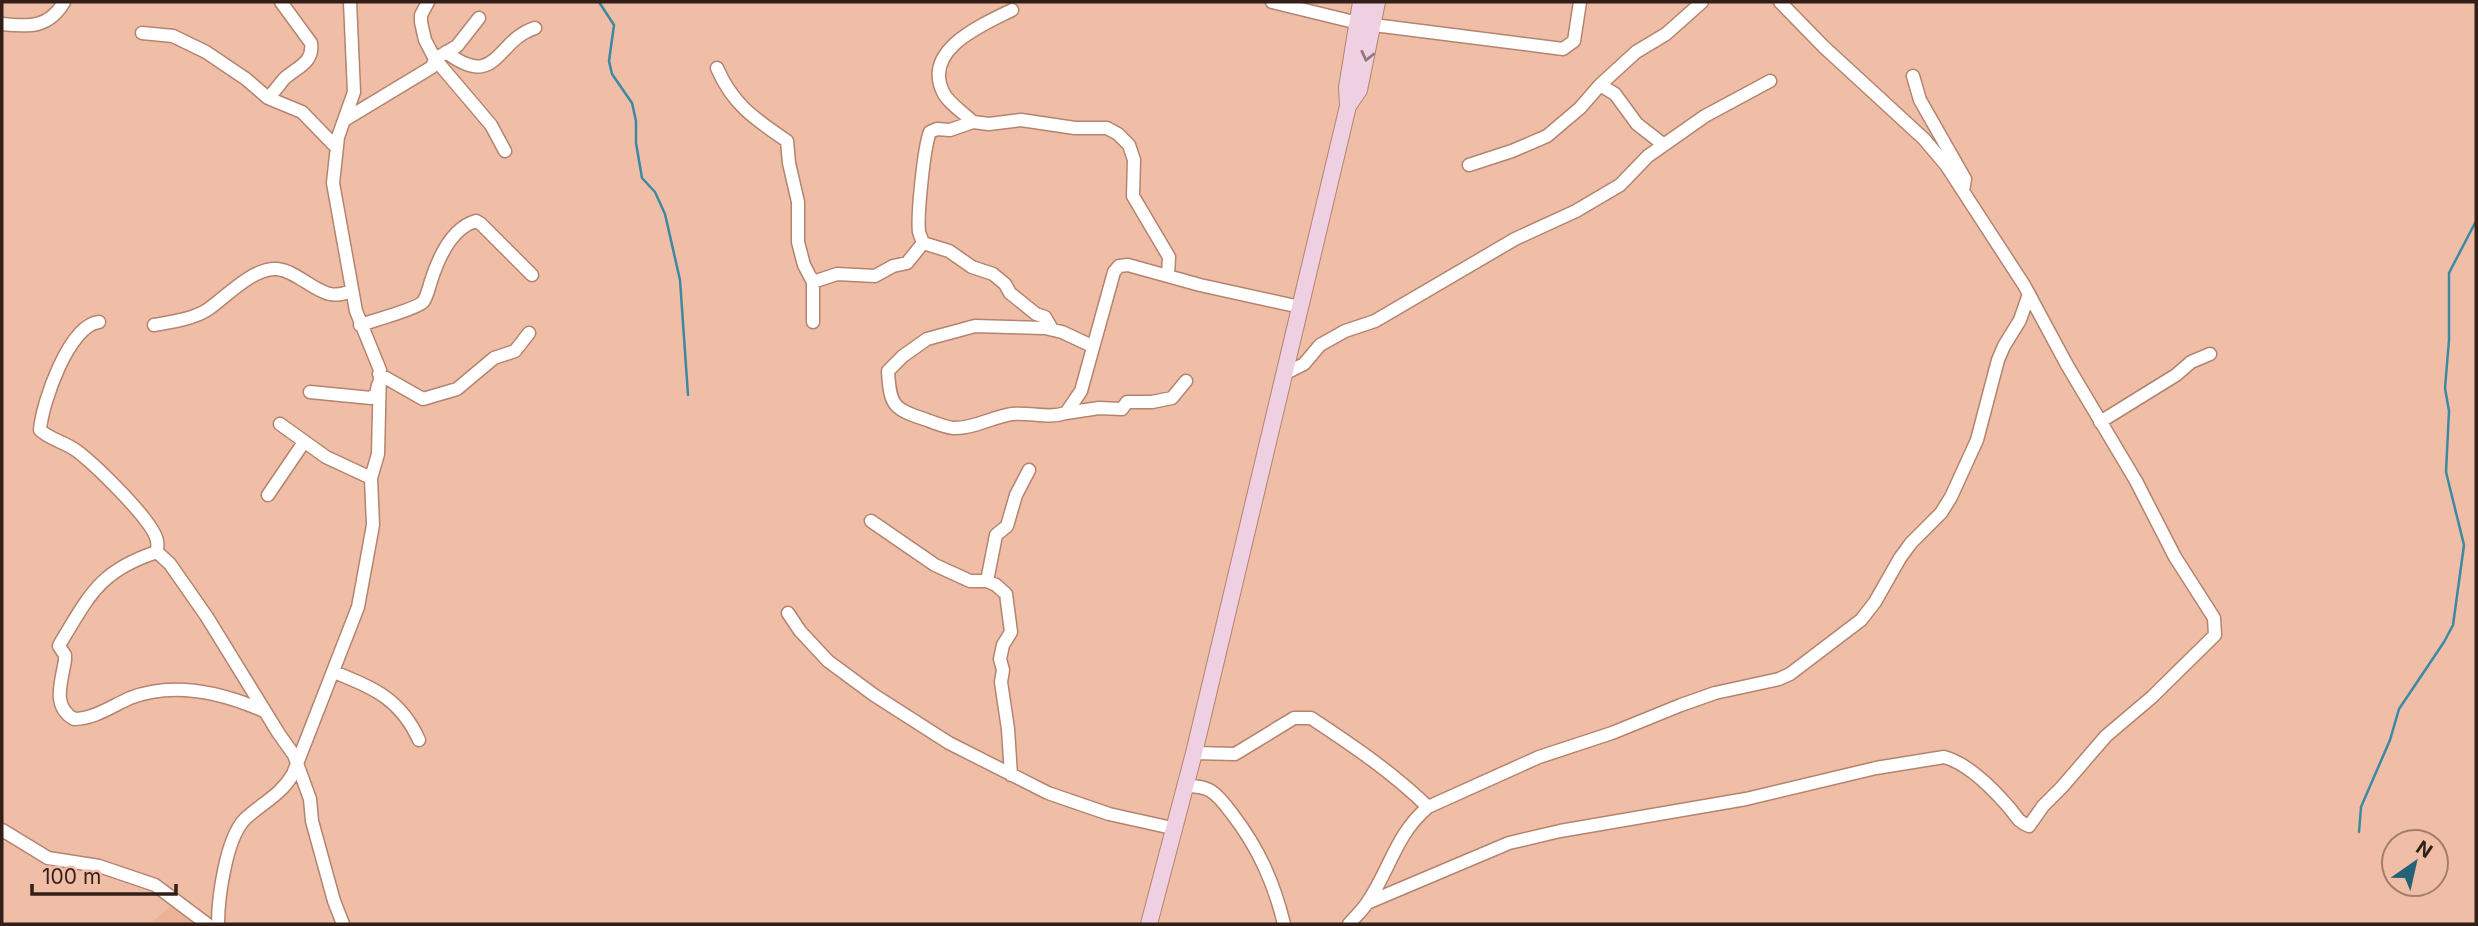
<svg xmlns="http://www.w3.org/2000/svg" width="2478" height="926" font-family="Inter,sans-serif">
<style>
.built{fill:#ebb298}
.lines{fill:none;stroke-linecap:round;stroke-linejoin:round}
.stream{stroke:#3c89a4;stroke-width:2.5}
.street-casing{stroke:#b3846f;stroke-width:15}
.secondary-casing{stroke:#b3846f;stroke-width:18}
.street{stroke:#fff;stroke-width:12}
.secondary{stroke:#eed0e2;stroke-width:16}
.oneway{stroke:#90787c}
</style>
<rect width="100%" height="100%" fill="#f0bea7"/>
<path class="built" d="M175,902L193,924H150Z"/>
<g class="lines">
<path class="stream" d="M599,2L614,25L609,61L612,74L632,103L636,121V143L642,178L655,192L665,214L680,280L688,395
M2359,832L2361,807L2390,740L2399,709L2444,642L2453,625L2464,545L2446,472L2449,411L2445,388L2449,340V273L2476,221"/>
<defs>
<path id="street" d="M428,2L421,15V22L425,40L435,59L491,125L505,151
M1272,2L1358,23L1563,49L1574,41L1580,2
M2,24C29,27 49,28 64,2
M142,33L173,36L206,52L246,79L268,98L302,112L337,148
M446,52C497,91 496,40 535,28
M717,68C733,105 755,119 787,141L789,163L798,202V242L804,265L813,282V322
M1913,76L1920,100L1965,179L1963,191
M1600,85L1615,94L1637,124L1664,145
M268,98C274,92 279,85 284,79C297,67 314,63 311,43L281,2
M346,119L432,67L435,59L457,46L479,18
M973,122C964,113 948,103 943,92C922,49 984,24 1012,10
M1469,165L1512,151L1547,136L1580,108L1600,85L1636,52L1666,34L1702,2
M813,282L837,274L875,276L893,266L907,263L923,243
M99,322C69,325 42,403 40,430C49,439 65,442 77,451C94,464 154,521 157,541C158,545 157,548 157,552L170,564L207,617L279,734L294,755L310,799L312,821L334,901L343,924
M154,325C171,322 193,319 207,310C225,298 253,267 277,269C304,272 323,307 352,290
M360,325C372,321 416,309 423,302C427,297 429,287 431,281C438,259 451,228 476,221L481,224L532,275
M1052,329L1045,317L1036,314L1010,293L1005,284L993,274L972,267L949,251L923,243C923,242 919,233 919,232C917,216 924,146 930,132L937,129L950,130L973,122L989,124L1021,120L1075,128H1107L1118,134L1129,145L1134,160L1133,196L1169,257L1168,276
M1092,346L1062,332L1045,328L975,326L927,339L903,356L888,371C890,407 894,409 927,420C935,423 945,427 953,428C973,429 992,417 1012,414C1030,412 1048,419 1066,413L1081,391L1114,272L1119,266L1128,265L1200,285L1300,307
M379,374L423,399L457,389L494,358L515,351L529,333
M1284,374L1304,364L1320,345L1345,331L1375,321L1515,239L1576,211L1620,185L1648,156L1705,116L1770,81
M310,392L371,398L376,394L378,385
M1066,413L1099,408L1122,409L1127,402H1152L1172,398L1186,381
M2100,422L2176,375L2191,362L2210,354
M280,424L326,457L371,478
M268,495L304,442
M871,521L935,565L970,581H987L996,585L1006,594L1011,632L1003,645L1000,659L1003,670L1001,682L1008,729L1011,775
M157,552C101,570 90,594 61,642L59,646L65,655V660C62,681 51,706 74,719C94,719 112,706 130,698C174,681 223,693 264,711
M987,581L996,535L1007,526L1016,495L1029,470
M788,613L800,631L828,661L874,695L949,743L1048,793L1109,814L1172,828
M334,672C373,688 400,698 419,740
M1194,753L1235,754L1294,718H1311C1352,745 1392,772 1428,807
M1184,786C1193,786 1203,786 1211,791C1220,797 1227,807 1233,815C1259,849 1274,883 1284,924
M2,830L48,858L99,866L155,885L207,924
M1367,903L1509,843L1560,831L1746,799L1876,768L1944,757C1967,763 1990,786 2006,804C2015,813 2017,822 2029,826L2043,806L2062,787L2106,736L2152,697L2215,635L2214,618L2175,557L2136,481L2067,365L2024,285L1946,165L1924,139L1824,47L1780,2
M218,924C218,898 226,838 245,819C262,803 281,795 293,774L358,607L373,525L371,478L378,454L380,370L356,311L333,183L338,137L354,92L350,2
M1349,924C1355,917 1362,911 1367,903C1390,870 1395,835 1428,807L1539,757L1612,733L1681,705L1715,693L1779,679L1790,674L1861,620L1875,602L1900,558L1911,543L1941,513L1951,497L1977,440L1998,360L2004,346L2020,320L2029,294"/>
<path id="secondary" d="M1348,106L1359,90L1377,2
M1149,924L1194,753L1348,106L1347,87L1361,2"/>
</defs>
<use href="#street" class="street-casing"/>
<use href="#secondary" class="secondary-casing"/>
<use href="#street" class="street"/>
<use href="#secondary" class="secondary"/>
</g>
<defs><path id="oneway-chevron" d="M-2-3.5L2.5 0L-2 3.5" fill="none" stroke-width="1.6" stroke-linecap="round" stroke-linejoin="round" transform="scale(1.75)"/></defs>
<use class="oneway" href="#oneway-chevron" transform="translate(1367 56) rotate(103)"/>
<rect width="2478" height="926" fill="none" stroke="#321f17" stroke-width="7"/>
<g transform="translate(2415 863) rotate(34)"><circle r="33" fill="#f0bea7" stroke="#a47e6d" stroke-width="2"/>
<path d="M0-5L12 26L0 18L-12 26Z" fill="#246278"/>
<text y="-10" font-size="19" font-weight="bold" text-anchor="middle" fill="#321f17">N</text>
</g>
<path d="M32 884v10h144v-10" fill="none" stroke="#321f17" stroke-width="3.5"/>
<text x="42" y="884" font-size="21" fill="#321f17" stroke="#f0bea7" stroke-width="5" paint-order="stroke">100 m</text>
</svg>
